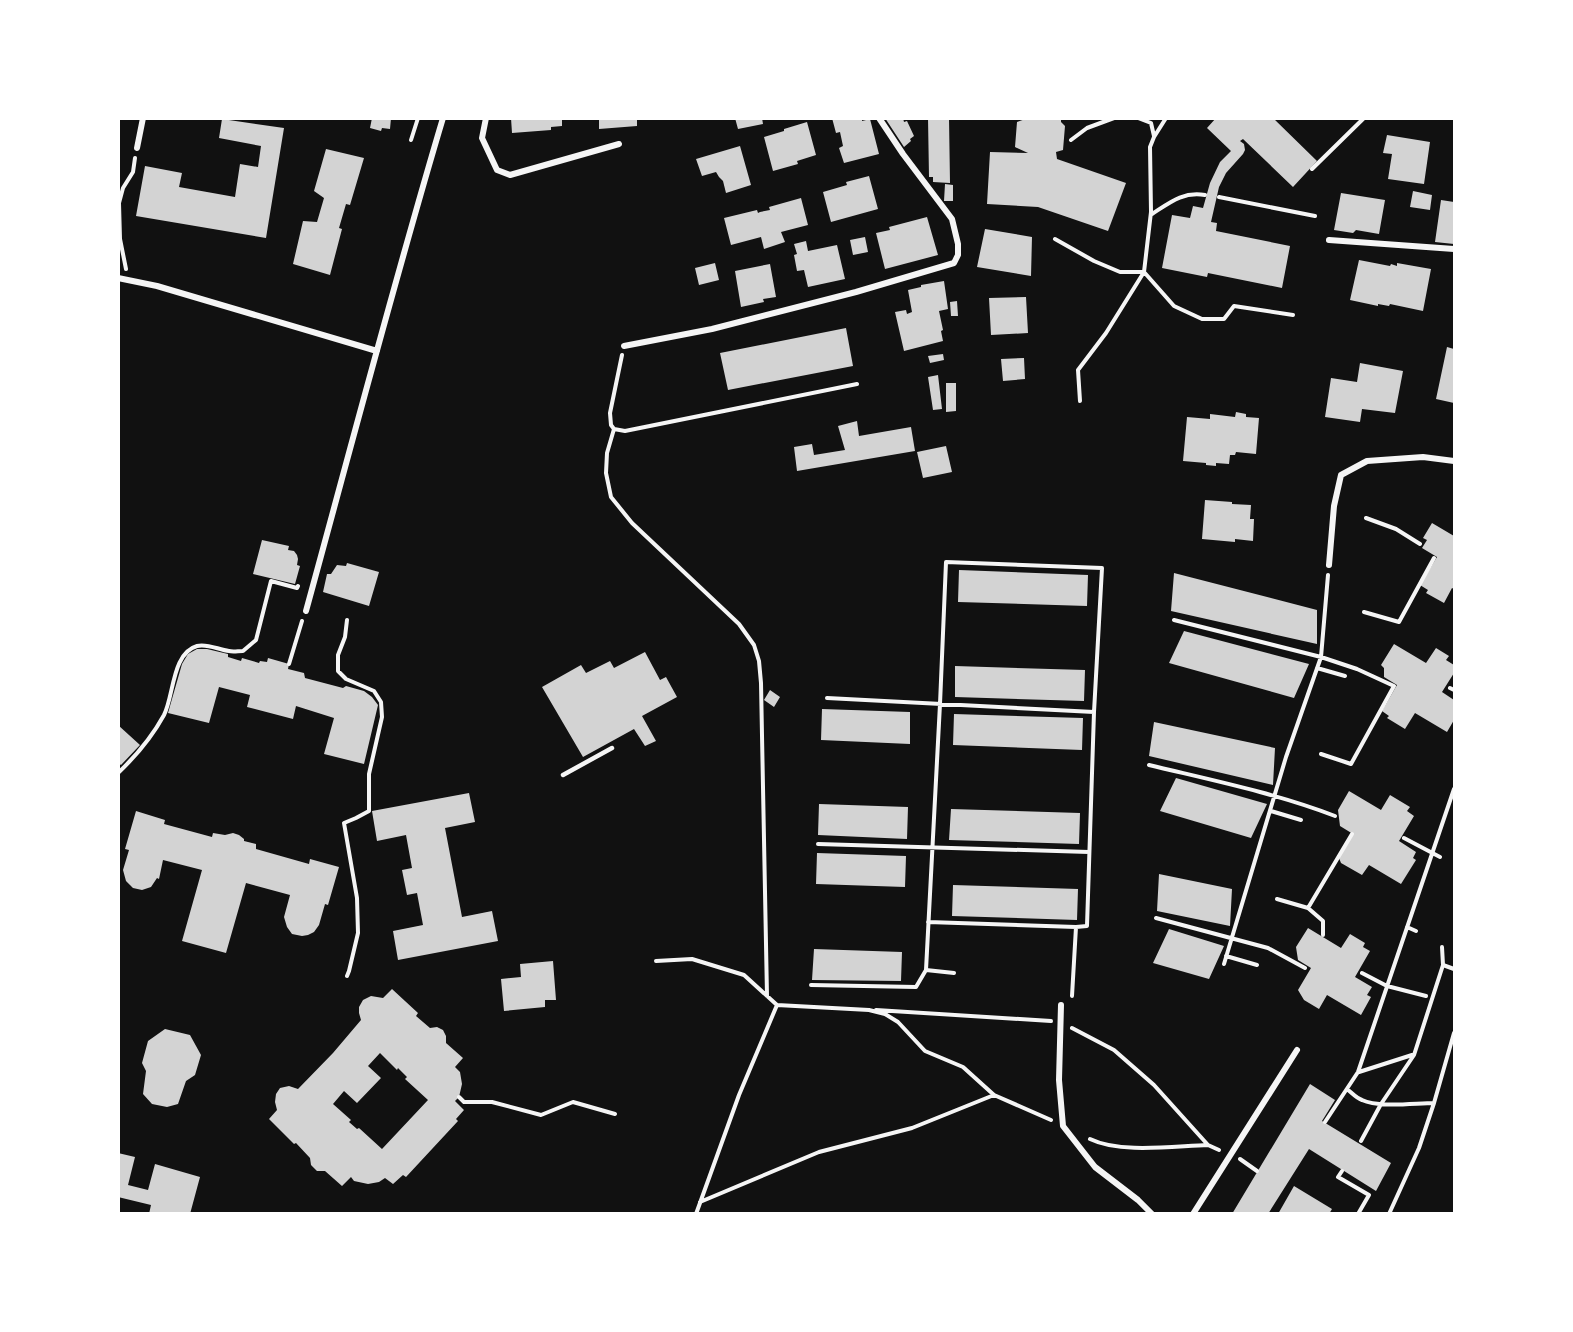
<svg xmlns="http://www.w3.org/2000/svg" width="1573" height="1332" font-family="Rubik,sans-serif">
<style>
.building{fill:#d3d3d3;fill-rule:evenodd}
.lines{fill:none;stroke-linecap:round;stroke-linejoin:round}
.path{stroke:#f5f5f5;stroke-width:4}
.service{stroke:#f5f5f5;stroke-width:4.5}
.minor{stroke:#f5f5f5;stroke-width:6}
</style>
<rect width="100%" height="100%" fill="#111"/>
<path class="building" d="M372,118H391L390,129L382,128L381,131L370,128Z
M511,118H562V126L551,127V130L512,133Z
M599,118H637V126L599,129Z
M735,118H762L763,124L738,129Z
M832,118H862V121L870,119L879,154L844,163L839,148L843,146L840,132L836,133Z
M885,118H903L904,122L907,121L914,136L910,139L911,141L904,147Z
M928,118H949L950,183L933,182V177H929Z
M1028,118H1061V122L1065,126L1063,150L1056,152L1057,159L1126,183L1108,231L1038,207L987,204L990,152L1028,153L1015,147L1017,122Z
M1216,118H1273L1317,161L1293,187L1243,139L1240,141L1244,144L1245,150L1243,154L1226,173L1219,187L1211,222L1217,223L1216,231L1290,246L1282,288L1208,273L1207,277L1162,268L1172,215L1190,218L1193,206L1203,208L1210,183L1220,162L1231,151L1207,128Z
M222,119L284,128L266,238L136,216L145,166L182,173L179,187L235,197L240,164L258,167L261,146L219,138Z
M807,122L816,155L797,161L798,164L773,171L764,137L784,131V129Z
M1387,135L1430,142L1424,184L1388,179L1392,154L1383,153Z
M740,146L751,185L726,193L723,181L719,177L716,172L702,176L696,159Z
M326,149L364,158L350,205L346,204L339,228L342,229L330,275L293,264L303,221L317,222L324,198L314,191Z
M869,176L878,209L831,222L823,192L847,185L846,182Z
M945,184L953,185V201H944Z
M1413,191L1432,195L1430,210L1410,207Z
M1341,193L1385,200L1379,234L1356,230L1353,233L1334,230Z
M801,198L808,225L781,232L785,242L764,249L761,237L731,245L724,218L757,210L758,213L760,212L770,210L769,207Z
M1441,200L1454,202V244L1435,242Z
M927,217L938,255L885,269L876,233L890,230L889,227Z
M985,229L1032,237L1031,276L977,267Z
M865,237L868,252L853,255L850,240Z
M806,241L808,251L837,245L845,279L808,287L804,270L797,271L794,255L797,254L794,244Z
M1359,260L1390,266L1391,264L1397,266V263L1431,269L1423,311L1390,304L1389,306L1378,304V306L1350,300Z
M715,263L719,280L699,285L695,268Z
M770,264L776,297L763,299L764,302L741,307L735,271Z
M944,281L948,309L939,311L943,330L941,331L943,341L904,351L895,312L906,310L907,314L912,312L908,290L921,287V285Z
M1026,297L1028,333L991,335L989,298Z
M957,301L958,316H951L950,302Z
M846,328L853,366L728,390L720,353Z
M1447,347L1454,349V403L1436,399Z
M943,354L944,360L930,363L928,356Z
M1024,358L1025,379L1003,381L1001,359Z
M1360,363L1403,371L1395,413L1362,409L1360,422L1325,417L1331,378L1357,382Z
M938,375L942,409L933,410L928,377Z
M946,383H956V411L946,412Z
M1236,412L1246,414V417L1259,418L1256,454L1236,452L1235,455H1230L1229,464L1216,463V466L1206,465V463L1183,461L1187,417L1210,419V414L1235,417Z
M857,421L859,436L911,427L915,451L797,471L794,447L812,444L814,455L845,450L838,426Z
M946,446L952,472L923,478L917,452Z
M1205,500L1232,502V504L1251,505L1250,519H1254L1253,541L1235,539V542L1202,539Z
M1432,523L1454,536V589L1452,588L1444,603L1426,593L1428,590L1420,585L1437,557L1422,548L1427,540L1423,538Z
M262,540L289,546L288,550L294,551L297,555L298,559L297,565L300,566L295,584L253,574Z
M347,563L379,572L369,606L323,592L327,574H331L337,565L346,566Z
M959,570L1088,575L1087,606L958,602Z
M1174,573L1317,610V644L1171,611Z
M1184,631L1309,664L1294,698L1169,663Z
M1394,644L1426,663L1436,648L1449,656L1446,660L1454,665V673L1442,692L1454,700V720L1447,732L1415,713L1405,729L1387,718L1389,716L1382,711L1397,685L1384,677V668L1381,665Z
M197,649H207L228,654V657L241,661L242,658L259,663L260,661L267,662L268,658L289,664L288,669L304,673L305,678L343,688L346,686L364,691L372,697L378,705L364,764L324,754L334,718L296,706L293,719L247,707L250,695L219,687L209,723L168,713L182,664L188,654Z
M645,652L660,680L666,677L677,697L642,716L656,741L645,746L634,729L583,757L542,687L581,665L586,673L610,661L614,668Z
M955,666L1085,670L1084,701L955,697Z
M770,690L780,697L774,707L764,700Z
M822,709L910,712V744L821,740Z
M954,714L1083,718L1082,750L953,745Z
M1154,722L1275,748L1273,785L1149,756Z
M118,725L140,745L121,765L118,763Z
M1176,778L1267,804L1251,838L1160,811Z
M1349,791L1381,810L1390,795L1410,807L1407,811L1414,816L1399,841L1416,852L1413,858L1416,860L1401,884L1369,865L1362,875L1341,863L1339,858L1353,834L1340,826L1338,810Z
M469,793L475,822L445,828L462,917L492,911L498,941L398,960L393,931L423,925L417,893L407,895L402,870L412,868L406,835L377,841L372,811Z
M819,804L908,807L907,839L818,835Z
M951,809L1080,813L1079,844L949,840Z
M136,811L165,820L164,824L212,837L213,833L225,835L233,833L239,835L244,839V841L256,844V849L309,864L310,859L339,867L328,905L325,904L319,925L314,932L308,935L302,936L292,934L287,927L284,917L290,895L246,883L226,953L182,941L202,870L163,860L159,879L157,878L151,887L142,890L133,888L126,881L123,870L129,850L125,849Z
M817,853L906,856L905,887L816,884Z
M1159,874L1232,889L1230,926L1157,911Z
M953,885L1078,889L1077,920L952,916Z
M1308,928L1341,948L1350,934L1365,943L1363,947L1370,951L1355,977L1372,987L1367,995L1371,997L1361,1015L1327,995L1319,1009L1304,1000L1298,990L1311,968L1298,960L1296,947Z
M1169,929L1224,946L1209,979L1153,963Z
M814,949L902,952L901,981L812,980Z
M553,961L556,1000H545V1007L504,1011L501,979L521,977L520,964Z
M392,989L418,1013L416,1016L430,1028L437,1027L443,1030L446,1036V1043L463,1058L455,1067L460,1072L462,1084L459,1097L455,1101L464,1110L456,1119L458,1121L406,1177L403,1175L393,1184L385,1178L379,1182L368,1184L354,1181L351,1177L342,1186L325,1171H317L311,1165L310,1158L296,1143L294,1144L269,1119L277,1110L275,1102L276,1094L280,1088L289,1086L298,1089L333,1053L361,1020L359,1013V1007L363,1000L371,996L383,998ZM380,1053L397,1070L398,1068L407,1077L405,1079L428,1100L382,1149L359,1128L357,1129L349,1122L351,1120L333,1104L344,1091L357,1103L381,1078L368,1066Z
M165,1029L190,1035L201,1055L195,1075L186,1081L178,1104L167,1107L152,1104L143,1094L146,1071L142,1063L148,1041Z
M1310,1084L1335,1100L1322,1121L1391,1163L1376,1191L1309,1149L1268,1214H1232Z
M118,1153L135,1157L128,1185L148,1190L155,1164L200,1177L190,1214H149L151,1205L118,1197Z
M1294,1186L1332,1209L1329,1214H1278Z"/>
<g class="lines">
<path class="path" d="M1138,118L1151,123L1154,136
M1166,118L1154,137L1150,147L1151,212L1144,272L1174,306L1202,319H1224L1234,306L1293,315
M411,140L418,118
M1071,140L1087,128L1114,118
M1312,169L1364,118
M1219,197L1315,216
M1152,214C1169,203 1183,191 1205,195
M1055,239L1094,261L1120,272H1144
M126,269L120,239L119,203L123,188L133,172L135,158
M622,355L610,413L611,425L614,429L625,431L857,384
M1080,401L1078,370L1106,333L1144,272
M614,429L607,453L606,473L611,497L632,523L739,624L754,645L759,661L761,683L767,996
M1366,518L1396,529L1420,544
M1364,612L1399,622L1434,558
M1174,620L1321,657L1357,669L1394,686L1351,764L1321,754
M289,664L302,621
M1317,668L1345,676
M1450,688L1454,690
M827,698L1094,712
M1149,765C1211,780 1275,793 1335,816
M118,773C136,756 152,737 164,715C174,695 172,653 197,646C207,643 219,650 229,651C233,652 238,651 243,651L256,640L271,581L297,588L298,586
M1271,811L1301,820
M1404,838L1440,857
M818,844L1089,852
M1277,899L1308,908L1352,834
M1308,908L1323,921V935
M1156,918L1268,948L1305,968
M928,922L1076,927
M1407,927L1416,931
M1442,947L1443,965L1454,969
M1226,956L1257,965
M656,961L692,959L744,975L777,1005L869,1010L885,1014L898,1022L925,1051L963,1067L994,1095L1051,1120
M1224,964L1286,757L1321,657L1328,575
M954,973L926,970L940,704L946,562L1102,568L1094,712L1087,926L1076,927L1072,996
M1362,973L1387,986L1426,996
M347,976L349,971L358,933L357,898L344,823L356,818L369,811V774L382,717L381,702L374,691L346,679L338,671V655L345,637L347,620
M811,985L916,987L926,970
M876,1010L1051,1021
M1072,1028L1114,1050L1154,1085L1208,1145L1219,1150
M1359,1072L1412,1055
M1347,1089C1352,1093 1356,1098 1362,1100C1379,1108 1415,1103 1434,1103
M459,1097L464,1102H492L541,1115L573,1102L615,1114
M1325,1122L1358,1072L1454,789
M1090,1139C1121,1154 1174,1146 1208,1145
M1361,1141L1381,1104L1414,1055L1443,965
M1240,1159L1257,1171
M1342,1171L1338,1177L1369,1195L1358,1214
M700,1202L819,1152L912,1128L994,1095
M696,1214L739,1095L777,1005
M1389,1214L1419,1148L1434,1103L1454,1033"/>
<path class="service" d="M563,775L612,748"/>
<path class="minor" d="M486,118L482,138L497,170L510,175L619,144
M137,148L143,118
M1329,240L1454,249
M118,278L157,286L377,351
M624,346L712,329L856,292L954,263L958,255V244L952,219L903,154L879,118
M1329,565L1334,506L1341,475L1367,461L1423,457L1454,461
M306,611C351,447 394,282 443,118
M1061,1005L1059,1080L1063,1126L1095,1167L1138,1200L1152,1214
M1193,1214L1297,1050"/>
</g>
<rect width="1573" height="1332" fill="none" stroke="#ffffff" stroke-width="240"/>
</svg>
